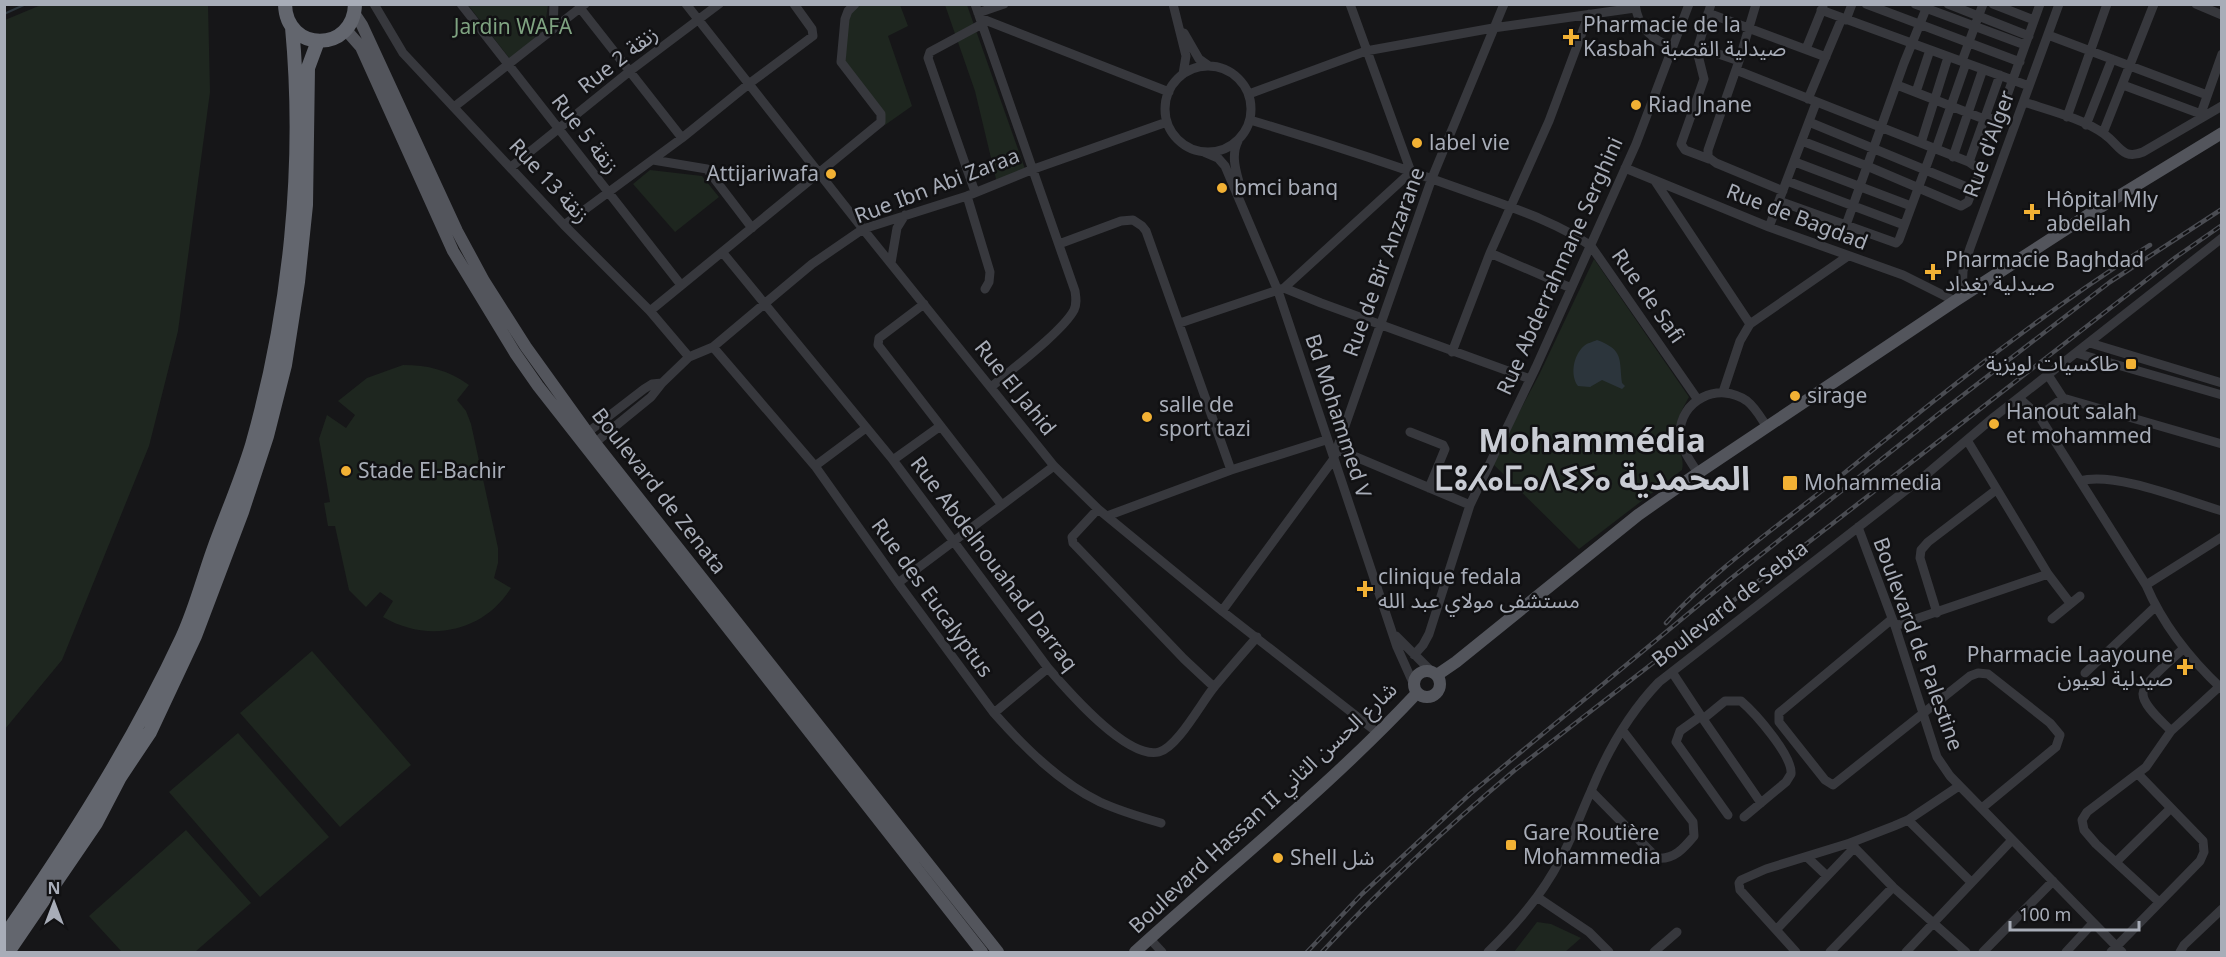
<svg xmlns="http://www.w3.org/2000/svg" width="2226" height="957" font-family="'Noto Sans','Noto Sans Arabic','Noto Sans Tifinagh',sans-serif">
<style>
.green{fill:#1e261f}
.water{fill:#2c353c}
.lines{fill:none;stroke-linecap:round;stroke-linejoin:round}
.stream{stroke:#2c353c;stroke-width:2}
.minor{stroke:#37383d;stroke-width:9}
.major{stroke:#53555c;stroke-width:12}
.highway{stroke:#63666e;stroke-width:14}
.rail-casing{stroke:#4a4c52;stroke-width:4.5}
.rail{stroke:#111113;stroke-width:2;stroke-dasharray:7;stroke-linecap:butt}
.poi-dot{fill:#f2b134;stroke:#111113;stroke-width:2}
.labels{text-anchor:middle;stroke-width:5;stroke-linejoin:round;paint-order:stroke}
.poi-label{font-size:21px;fill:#a8adb8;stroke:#111113;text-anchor:start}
.park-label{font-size:21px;fill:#7fa381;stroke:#111113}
.street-label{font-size:21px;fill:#a8adb8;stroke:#111113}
.town-label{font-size:33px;font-weight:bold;fill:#c9ccd4;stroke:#111113}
</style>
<rect width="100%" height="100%" fill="#161618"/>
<path class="green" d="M41,5H208L210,92L178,331L149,446L62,660L5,729V20Z
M468,5H548L544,32L510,59Z
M848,5H900L908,26L888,36L912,106L885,125L843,68Z
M945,5H967L1025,169L997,183L975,91Z
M650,170L702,176L719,197L675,232L633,184Z
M1594,259L1689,397C1680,413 1672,427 1678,447C1681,456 1684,460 1682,470L1579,549L1492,463L1539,375Z
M403,365C428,365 448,370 469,385L457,400L466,411L471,424L498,548V563L494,578L511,588C483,633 427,643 383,617L393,601L380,592L366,607L349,590L335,526H328L324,503L330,502L319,439L327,415L346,428L355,415L338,401L367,378Z
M312,651L411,765L340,827L240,713Z
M238,733L329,837L260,897L169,792Z
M186,830L251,903L195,952H122L89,916Z
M1537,922L1551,924L1581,938L1565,952H1514Z"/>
<path class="water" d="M1597,340C1624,350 1619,359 1622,383L1625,386L1622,389L1602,380L1590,387L1578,386C1570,376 1573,355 1584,346C1587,343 1593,342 1597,340Z"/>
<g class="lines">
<path class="stream" d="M4,14L26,4"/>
<path class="minor" d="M374,4L403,53L564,225L650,311L689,357L713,347L812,264L863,229L967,196L1031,170L1167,122
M461,4L681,285
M686,4L863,229L1054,466L1098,509L1222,611L1378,733
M975,4L1075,291C1076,298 1077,303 1074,310C1063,331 1011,370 991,387
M1173,4L1186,56L1183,74
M1635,4C1638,27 1652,41 1673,46
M1756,4L1739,61L1708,150V157L1716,163L1783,191
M1866,4L2020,62
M1915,4L2025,45
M1948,4L2029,36
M1993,4L2034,20
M2196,4L2222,15
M580,8L682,138
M1821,10L2029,86
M978,13L1004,4
M1708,13L1826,57
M980,18L1169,92
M1846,20L1852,4
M553,29L554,4
M1184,33L1199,59L1209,66
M2048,35L2207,95
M1698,47L1739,61
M1806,49L1823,7
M1962,61L1983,4
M1165 109a43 43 0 1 1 86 0a43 43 0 1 1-86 0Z
M1736,70L1969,162L1979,169V173L1968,202L1961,206L1867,166L1802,141
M1897,85L1984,119L1999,118L2040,4
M2123,85L2201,114
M1916,92L1930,50
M1249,94L1366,51L1493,28L1635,8
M1808,99L1842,18
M2024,102C2048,110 2084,119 2104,134C2119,144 2122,161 2143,152L2222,106
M454,107L585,4
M2067,117L2107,4
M2199,119L2222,54
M1250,120C1324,142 1397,166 1469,192C1510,207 1555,221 1591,246L1698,400
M1809,122L1974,190
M2086,125L2112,59
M2103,133L2154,4
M1238,141C1230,157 1237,173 1241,190
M1921,143L1948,57
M1936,149L1966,63
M1204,152L1218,158L1225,166L1278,291L1397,647L1414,685
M1953,157L1983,69
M1709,159L1685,150L1681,144L1704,79L1698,55V47L1711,4
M653,160L707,169L752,228
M1795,162L1911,206
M1969,162L2000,75
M511,167L630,71L719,4
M1625,168L1769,227L1903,275L1955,301
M1655,181L1750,324
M1787,181L1904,225
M975,192L928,58L930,52L982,24
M967,196L990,272L989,282L985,289
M1779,201L1896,243L1899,240L1933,148
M564,225L682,138L750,83L813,36L812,29L794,4
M1846,225L1904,63L1928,4
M1769,227L1816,103
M1059,244L1121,221L1133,220L1142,226L1146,231L1231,470
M723,253L893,460L1048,668C1067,690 1127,760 1159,752C1178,747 1202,701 1215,686C1229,669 1243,653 1257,637
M1490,253L1571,288
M891,263L897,228L905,215
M1284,288L1411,172L1350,4
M1962,297L1963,271L1970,248L2059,4
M924,304L879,338L878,345L1001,504
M650,311L881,122V114L841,62L845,19L848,11L855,4
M1180,323L1284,288L1321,303L1530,379
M2090,343L2222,383
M713,347L815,466L898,583L994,713C1024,747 1059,782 1100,802C1120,811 1140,817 1161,823
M1452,352L1490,253L1549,121L1589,14
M2076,353L2222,395
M2048,375L2063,398L2222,444
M1723,392L1740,341L1750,324L1848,256
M2019,398L2039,416L2146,585C2163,625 2190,659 2222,689
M2039,416L2063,398
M1410,432L1443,445L1445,449L1429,488
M583,436L644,389L652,384L662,383
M1967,440L2048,574L2070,603
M591,446L651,397L662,383L689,357
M1337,449L1470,505
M893,460L939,427
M815,466L866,428
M1698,473C1691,462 1681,449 1680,435C1679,400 1719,381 1747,401C1755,407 1761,418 1767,427
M2080,481C2114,471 2185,500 2222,511
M1098,509L1072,537L1073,543L1184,659L1214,687
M1107,516L1231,470L1326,440
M1858,527L1895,626L1937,757L1950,776L2122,952
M898,583L1054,466
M2146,585L2222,537
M1222,611L1333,460L1432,178L1504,4
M1937,613L1920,558L1921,550L1928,542L1996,490
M1892,619L1779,713V722L1825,780L1833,785L1970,676L1978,673L1988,674L2050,723L2060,735L2056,747L1982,808
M2052,619L2080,596
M1895,626L2048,574
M1396,636L1431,671
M1414,655L1423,645L1429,634L1470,505L1536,367L1636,144L1689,4
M1672,672L1703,719L1725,701H1741C1755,713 1793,756 1791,774L1786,782L1744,817
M2085,673L2155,607
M994,713L1048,668
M1701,716L1680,731L1676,742L1728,815
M1703,719L1761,803
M2171,731C2163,722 2143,706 2143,694C2142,683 2175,657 2183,649
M1591,791L1657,858C1674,860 1684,848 1694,836L1693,822L1623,731
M1908,820L1971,882
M1850,843L1893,887L1966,952
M1807,857L1827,876
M2116,862L2170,809
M1537,897L1589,932L1609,952
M2159,902L2096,844L2084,830L2082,820L2087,812L2146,767L2171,731L2219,687
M1776,930L1854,848
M1150,939L1162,952
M1488,952C1517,924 1543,894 1561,858C1573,836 1581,813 1591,791C1607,752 1630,712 1659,682L1928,473L1994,417L2222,238
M1654,952L1677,932
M1796,952L1740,890L1739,883L1741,880L1766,869L1850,843L1894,826L1908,820L1959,786
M1830,952L1893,887
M1906,952L2012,840
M1983,952L2053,881
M2066,952L2093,923
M2111,952L2200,861L2204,852L2203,841L2138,774
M2180,952L2184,945L2222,909"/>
<path class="major" d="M354,13L362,25L457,231L484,281L526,347L595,443L998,952
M346,30L361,47L453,251L515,353L538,386L982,952
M1414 684a13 13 0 1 1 26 0a13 13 0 1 1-26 0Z
M1437,675L1456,662L1638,515L1698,473L1955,301L2091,213L2222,133
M1135,952C1229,866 1330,786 1417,693"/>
<path class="highway" d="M285,4C286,53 354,53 355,4
M4,937C70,842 133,743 182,638C195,610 203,579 213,551C226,515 241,481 252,445C290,311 305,166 292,27
M8,952L96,823L120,777L150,732L195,636L242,512L267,436L285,365L298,282L306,205L308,68L318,41"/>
<defs>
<path id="rail" d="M1666,623C1715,569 1777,527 1833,482C1936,399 2038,315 2150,245
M1307,952L1362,894L1470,794L1729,580L1941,412L2110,282L2222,209
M1322,952C1382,887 1447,827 1515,770L2176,257L2222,225"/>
</defs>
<use href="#rail" class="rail-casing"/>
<use href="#rail" class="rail"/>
</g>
<g class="poi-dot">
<path d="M1568 28h6v6h6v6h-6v6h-6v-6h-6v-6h6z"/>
<circle cx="1636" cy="105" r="6"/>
<circle cx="1417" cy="143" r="6"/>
<circle cx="831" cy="174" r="6"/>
<circle cx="1222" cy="188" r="6"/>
<path d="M2029 203h6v6h6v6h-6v6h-6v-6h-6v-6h6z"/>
<path d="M1930 263h6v6h6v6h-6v6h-6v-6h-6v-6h6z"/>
<rect x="2125" y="358" width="12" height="12" rx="3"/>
<circle cx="1795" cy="396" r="6"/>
<circle cx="1147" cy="417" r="6"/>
<circle cx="1994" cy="424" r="6"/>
<circle cx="346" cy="471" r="6"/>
<rect x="1782" y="475" width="16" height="16" rx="3"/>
<path d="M1362 580h6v6h6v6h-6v6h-6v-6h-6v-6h6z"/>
<path d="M2182 658h6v6h6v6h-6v6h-6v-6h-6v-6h6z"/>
<rect x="1505" y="839" width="12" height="12" rx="3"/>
<circle cx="1278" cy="858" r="6"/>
</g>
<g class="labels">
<g class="poi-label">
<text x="1583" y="32">Pharmacie de la<tspan x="1583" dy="24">Kasbah صيدلية القصبة</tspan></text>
<text x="1648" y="112">Riad Jnane</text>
<text x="1429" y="150">label vie</text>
<text x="819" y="181" text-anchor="end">Attijariwafa</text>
<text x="1234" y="195">bmci banq</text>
<text x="2046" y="207">Hôpital Mly<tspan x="2046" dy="24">abdellah</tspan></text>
<text x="1945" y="267">Pharmacie Baghdad<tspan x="1945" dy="24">صيدلية بغداد</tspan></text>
<text x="2119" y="371" text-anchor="end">طاكسيات لويزية</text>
<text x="1807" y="403">sirage</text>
<text x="1159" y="412">salle de<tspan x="1159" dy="24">sport tazi</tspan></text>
<text x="2006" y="419">Hanout salah<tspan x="2006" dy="24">et mohammed</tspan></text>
<text x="358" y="478">Stade El-Bachir</text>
<text x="1804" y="490">Mohammedia</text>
<text x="1378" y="584">clinique fedala<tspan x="1378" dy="24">مستشفى مولاي عبد الله</tspan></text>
<text x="2173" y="662" text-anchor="end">Pharmacie Laayoune<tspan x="2173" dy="24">صيدلية لعيون</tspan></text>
<text x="1523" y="840">Gare Routière<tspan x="1523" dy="24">Mohammedia</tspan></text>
<text x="1290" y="865">Shell شل</text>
</g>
<g class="park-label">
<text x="513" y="34">Jardin WAFA</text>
</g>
<g class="street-label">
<text transform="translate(618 60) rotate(-38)" y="7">Rue 2 زنقة</text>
<text transform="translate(585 134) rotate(52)" y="7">Rue 5 زنقة</text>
<text transform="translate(1989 144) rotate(-70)" y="7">Rue d'Alger</text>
<text transform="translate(549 181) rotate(47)" y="7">Rue 13 زنقة</text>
<text transform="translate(937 186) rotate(-21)" y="7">Rue Ibn Abi Zaraa</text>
<text transform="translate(1797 217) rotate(21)" y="7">Rue de Bagdad</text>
<text transform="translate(1384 262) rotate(-70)" y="7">Rue de Bir Anzarane</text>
<text transform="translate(1560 266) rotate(-66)" y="7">Rue Abderrahmane Serghini</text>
<text transform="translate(1648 296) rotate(55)" y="7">Rue de Safi</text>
<text transform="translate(1015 388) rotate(51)" y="7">Rue El Jahid</text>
<text transform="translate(1338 416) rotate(72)" y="7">Bd Mohammed V</text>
<text transform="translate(659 491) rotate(52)" y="7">Boulevard de Zenata</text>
<text transform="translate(994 564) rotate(53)" y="7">Rue Abdelhouahad Darraq</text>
<text transform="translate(932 598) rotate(54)" y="7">Rue des Eucalyptus</text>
<text transform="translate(1730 604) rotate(-38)" y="7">Boulevard de Sebta</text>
<text transform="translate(1918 644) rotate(70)" y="7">Boulevard de Palestine</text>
<text transform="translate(1263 808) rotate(-43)" y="7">Boulevard Hassan II شارع الحسن الثاني</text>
</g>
<g class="town-label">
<text x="1592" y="452">Mohammédia<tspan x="1592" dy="38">ⵎⵓⵃⴰⵎⴰⴷⵉⵢⴰ المحمدية</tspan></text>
</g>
</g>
<rect width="2226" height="957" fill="none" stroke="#a8adb8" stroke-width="12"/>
<g transform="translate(54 903)" stroke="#111113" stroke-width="4.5" paint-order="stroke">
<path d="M0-4.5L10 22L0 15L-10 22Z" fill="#a8adb8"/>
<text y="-9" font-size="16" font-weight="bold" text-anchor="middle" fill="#a8adb8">N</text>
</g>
<path d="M2010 921v9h129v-9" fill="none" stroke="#a8adb8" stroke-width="3"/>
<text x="2019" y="921" font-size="18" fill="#a8adb8" stroke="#111113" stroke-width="4.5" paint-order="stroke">100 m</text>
</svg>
